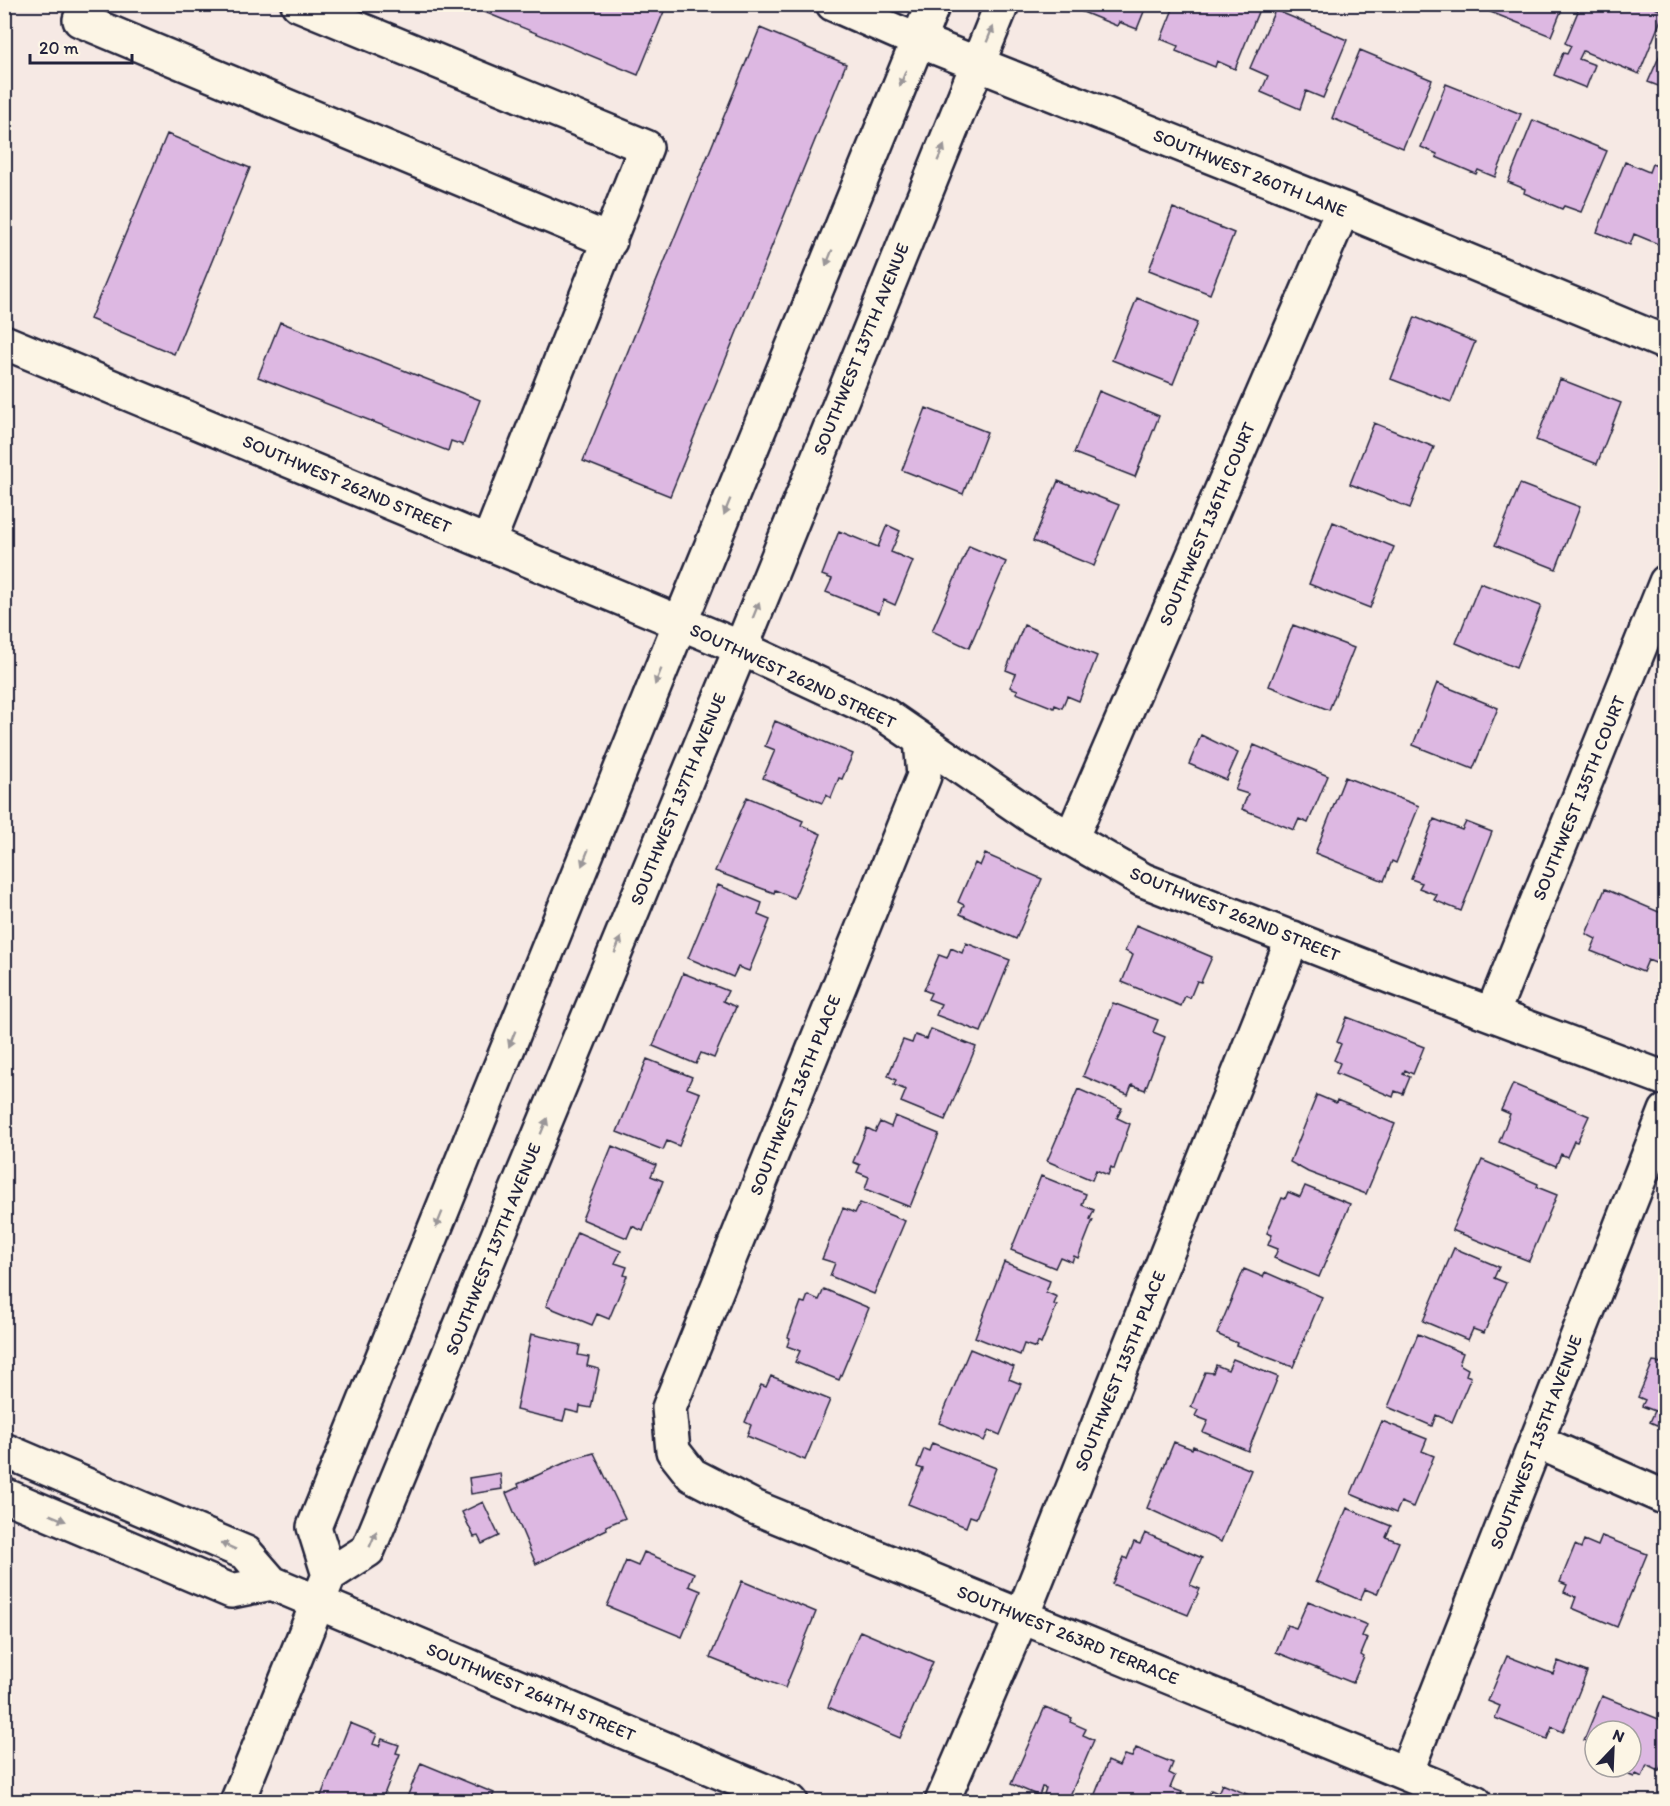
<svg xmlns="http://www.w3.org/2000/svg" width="1670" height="1806" font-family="Itim,sans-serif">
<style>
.building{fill:#ddb8e2;stroke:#22223b;stroke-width:1.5}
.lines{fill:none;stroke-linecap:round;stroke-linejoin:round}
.minor-casing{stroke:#22223b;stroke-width:38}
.tertiary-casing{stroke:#22223b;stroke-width:38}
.secondary-casing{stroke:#22223b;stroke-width:38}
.minor{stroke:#fcf5e5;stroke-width:33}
.tertiary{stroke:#fcf5e5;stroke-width:33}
.secondary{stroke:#fcf5e5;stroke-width:33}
.oneway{fill:#9a9698}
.labels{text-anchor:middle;stroke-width:6;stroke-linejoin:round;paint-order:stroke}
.street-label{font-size:18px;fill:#22223b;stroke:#fcf5e5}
</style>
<rect width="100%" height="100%" fill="#f6e9e4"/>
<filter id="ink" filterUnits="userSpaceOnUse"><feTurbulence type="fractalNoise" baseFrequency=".0167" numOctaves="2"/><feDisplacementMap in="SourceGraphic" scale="12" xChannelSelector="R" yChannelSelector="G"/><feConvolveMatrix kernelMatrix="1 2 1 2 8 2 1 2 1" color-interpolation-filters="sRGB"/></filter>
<g filter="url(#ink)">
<path class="building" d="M465,4H667L638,75Z
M1077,4H1147L1137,29L1119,22L1117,26L1078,10L1080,6Z
M1175,4H1255L1260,7L1235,69L1217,61L1215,67L1176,51L1178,46L1161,39Z
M1479,4H1564L1551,36L1478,7Z
M1581,4H1646L1664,12L1639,74L1583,51L1579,59L1595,65L1586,88L1554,75L1563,53L1567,54L1571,46L1565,43Z
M1275,10L1347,40L1323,98L1306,91L1300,109L1261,92L1268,76L1250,68Z
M760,28L846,64L670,496L583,461Z
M1666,41V89L1648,82Z
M1360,50L1432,80L1403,148L1332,118Z
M1446,84L1521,114L1495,177L1478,170L1476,174L1436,157L1437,154L1421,147Z
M1533,120L1607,151L1581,212L1564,206L1562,209L1524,193L1525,189L1508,182Z
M167,134L250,168L174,354L90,319Z
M1625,162L1649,172L1652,164L1666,169V238L1663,246L1634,234L1630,245L1597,232Z
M1173,208L1234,233L1210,294L1149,270Z
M1137,298L1197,323L1173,384L1112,360Z
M1415,317L1475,342L1451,402L1391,379Z
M280,322L480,400L463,445L451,441L448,451L258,377Z
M1560,379L1621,403L1597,464L1536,440Z
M1099,391L1159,416L1135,477L1074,453Z
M926,408L987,432L963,494L902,470Z
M1374,423L1434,447L1410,508L1350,484Z
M1058,481L1119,505L1094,566L1033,541Z
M1520,484L1580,507L1556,569L1495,545Z
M1333,522L1394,547L1370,608L1309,584Z
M887,525L900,531L891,552L913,561L895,605L884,600L879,613L826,592L832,579L822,575L839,531L878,547Z
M969,546L1006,562L969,648L932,631Z
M1480,583L1541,606L1516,668L1456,643Z
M1024,625L1097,656L1079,701L1067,696L1062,708L1055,705L1054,708L1016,693L1018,690L1010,687L1016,674L1006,670Z
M1293,625L1354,648L1329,710L1269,686Z
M1437,683L1498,708L1473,769L1413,745Z
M775,721L853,754L842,779L839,778L831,798L826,795L822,803L763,778L775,750L765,746Z
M1201,735L1238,753L1226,780L1189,764Z
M1254,745L1328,776L1308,823L1299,819L1294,830L1242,809L1248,794L1235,790Z
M1345,777L1419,806L1396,863L1392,861L1384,881L1315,853Z
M747,797L803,821L801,825L821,834L794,898L775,890L774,893L715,871Z
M1434,819L1462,830L1466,822L1492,832L1461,911L1434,900L1437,895L1419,888L1422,883L1411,879Z
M985,854L1042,879L1016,939L960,914L964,905L958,902L975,863L980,866Z
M718,885L762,903L758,915L770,920L749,971L738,967L733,977L688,958Z
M1605,889L1666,915V948L1658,964L1648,960L1643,972L1591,951L1596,939L1586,934Z
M1136,925L1212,957L1201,982L1197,981L1190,998L1185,996L1181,1006L1122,982L1133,955L1125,951Z
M966,943L1010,960L981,1032L936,1015L941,1004L928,999L931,993L924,990L939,955L947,958L951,948L962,953Z
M683,973L728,991L723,1001L736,1007L714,1058L701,1053L696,1064L653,1046Z
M1113,1003L1158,1020L1153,1032L1165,1037L1145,1090L1132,1085L1128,1095L1083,1076Z
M1347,1017L1424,1047L1413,1074L1405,1070L1403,1074L1410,1077L1403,1094L1395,1091L1393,1097L1336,1073L1340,1063L1334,1060L1341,1044L1337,1042Z
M931,1029L976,1047L945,1120L901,1102L906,1090L894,1085L896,1080L888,1076L903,1040L912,1043L915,1035L927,1039Z
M647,1059L692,1077L687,1088L700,1093L679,1146L667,1141L663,1150L617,1132Z
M1513,1084L1589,1116L1577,1142L1574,1141L1567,1157L1561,1154L1556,1166L1499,1142L1510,1114L1501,1110Z
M1078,1089L1122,1108L1117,1118L1130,1124L1114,1169L1111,1167L1108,1175L1096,1170L1092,1180L1047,1161Z
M1317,1095L1336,1103L1337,1100L1395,1124L1366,1194L1308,1172L1290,1162Z
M895,1116L939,1134L910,1207L865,1189L869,1177L857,1172L860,1165L853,1162L867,1128L875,1132L880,1122L891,1127Z
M612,1146L656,1165L651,1176L663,1181L643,1231L632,1226L627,1238L582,1219Z
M1482,1160L1538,1184L1537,1187L1557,1195L1529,1261L1452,1230Z
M1041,1176L1086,1194L1082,1205L1094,1210L1090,1219L1093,1220L1078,1258L1074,1256L1072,1262L1060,1257L1055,1268L1011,1250Z
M1305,1186L1350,1204L1319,1277L1274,1258L1278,1249L1268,1245L1272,1235L1267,1233L1282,1198L1285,1199L1288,1192L1300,1197Z
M860,1203L905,1221L874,1294L830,1276L835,1263L822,1259L843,1208L855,1213Z
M577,1232L621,1251L615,1263L627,1267L624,1275L627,1276L609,1319L597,1314L592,1325L546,1306Z
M1454,1248L1499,1267L1494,1278L1506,1283L1484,1333L1473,1329L1468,1340L1423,1321Z
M1004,1262L1050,1281L1046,1292L1057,1297L1054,1304L1057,1305L1041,1344L1038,1342L1036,1348L1024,1344L1020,1355L975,1337Z
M1244,1269L1263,1277L1265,1272L1322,1297L1293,1367L1236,1345L1237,1343L1217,1334Z
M824,1289L869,1308L839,1380L795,1362L800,1351L787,1346L790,1338L788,1337L801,1302L805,1303L808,1295L819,1300Z
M531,1334L580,1345L578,1355L589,1357L587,1366L599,1369L591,1408L580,1406L579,1413L566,1410L563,1421L516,1410Z
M1418,1334L1463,1353L1459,1364L1468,1369L1466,1375L1471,1377L1452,1422L1436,1415L1432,1426L1388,1407Z
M970,1349L1014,1367L1009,1379L1021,1384L1000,1435L989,1430L984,1441L939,1423Z
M1663,1355L1666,1356V1429L1650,1422L1655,1411L1642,1406L1645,1400L1638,1397L1653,1362L1660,1363Z
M1233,1359L1278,1377L1248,1451L1203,1432L1208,1421L1195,1416L1198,1410L1191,1407L1205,1372L1213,1373L1216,1365L1228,1370Z
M771,1376L830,1400L805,1460L747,1436L751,1425L745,1422L761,1385L766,1387Z
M1382,1421L1427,1439L1422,1451L1434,1456L1413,1507L1401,1502L1396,1513L1351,1494Z
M1174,1442L1192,1449L1193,1446L1251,1470L1221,1542L1147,1508Z
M932,1443L996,1468L976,1518L970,1516L966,1527L908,1504L923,1469L917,1467L924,1449L929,1451Z
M594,1453L625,1518L606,1526L607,1529L536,1564L506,1493L519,1487L518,1484L573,1459Z
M500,1473L502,1489L471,1494L469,1478Z
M483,1502L499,1536L482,1544L478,1536L474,1537L462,1512Z
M1347,1508L1391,1526L1386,1537L1399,1542L1377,1594L1365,1589L1360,1600L1316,1581Z
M1145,1533L1202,1558L1190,1585L1200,1589L1188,1615L1112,1584L1124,1557L1127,1559L1134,1542L1140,1544Z
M1602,1536L1647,1554L1617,1627L1572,1608L1576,1597L1564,1592L1567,1585L1560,1582L1575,1545L1581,1548L1584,1540L1598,1546Z
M644,1552L694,1573L689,1586L701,1591L682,1637L607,1606L626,1561L638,1566Z
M742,1581L816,1612L785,1688L710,1658Z
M1308,1601L1367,1625L1362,1636L1368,1638L1361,1655L1364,1657L1353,1683L1276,1652L1287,1625L1296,1628Z
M860,1631L933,1662L900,1738L828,1707Z
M1507,1656L1553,1674L1558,1661L1587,1672L1563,1732L1552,1727L1547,1739L1495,1718L1500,1706L1488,1701Z
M1602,1696L1666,1722V1754L1659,1771L1647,1765L1642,1777L1636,1774L1634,1777L1609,1767H1631V1731H1595V1744L1584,1740Z
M1045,1707L1072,1718L1070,1722L1086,1729L1083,1735L1094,1740L1069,1798L1066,1796L1063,1802L1044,1794L1046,1788L1042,1787L1039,1796L1011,1784Z
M350,1723L377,1734L373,1744L379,1746L382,1739L399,1745L396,1753L400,1754L381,1802L319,1801Z
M1136,1748L1173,1763L1169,1773L1175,1776L1170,1788L1182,1792L1179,1802H1092L1108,1761L1119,1766L1124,1755L1132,1757Z
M421,1763L494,1793L490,1802H405Z
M1222,1784L1259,1799L1257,1802H1206L1211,1790L1218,1793Z"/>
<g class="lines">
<defs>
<path id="minor" d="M86,4L80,20L610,241
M298,4L646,147L488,543
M833,4L897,32L1343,209L1666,343
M4,342L741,648L885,715L1030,815L1143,880L1394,978L1666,1079
M921,740L924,776L669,1408L673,1451L692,1475L754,1507L1475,1802
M1071,839L1343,209
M1492,1014L1666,582
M1536,1441L1666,1498
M1406,1773L1666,1111
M942,1802L1022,1616L1293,938"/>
<path id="tertiary" d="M4,1450L246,1553L272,1583L791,1802
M4,1495L231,1591L272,1583"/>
<path id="secondary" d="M329,1575L314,1527L680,623L933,4
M237,1802L329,1575L368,1550L741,648L1002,4"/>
</defs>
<use href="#minor" class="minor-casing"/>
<use href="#tertiary" class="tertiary-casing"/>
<use href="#secondary" class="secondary-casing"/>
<use href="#minor" class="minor"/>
<use href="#tertiary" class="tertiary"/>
<use href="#secondary" class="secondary"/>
</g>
<defs><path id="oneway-solid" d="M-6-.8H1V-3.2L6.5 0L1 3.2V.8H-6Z" transform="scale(1.5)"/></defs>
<g class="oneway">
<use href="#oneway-solid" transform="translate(990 34) rotate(-68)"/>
<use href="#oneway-solid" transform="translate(903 78) rotate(112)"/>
<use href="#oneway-solid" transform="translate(941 153) rotate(-67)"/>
<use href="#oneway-solid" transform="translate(829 258) rotate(112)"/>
<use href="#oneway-solid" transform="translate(727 507) rotate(112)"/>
<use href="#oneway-solid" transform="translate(756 610) rotate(-68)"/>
<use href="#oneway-solid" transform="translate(658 677) rotate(112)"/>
<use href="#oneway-solid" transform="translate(585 858) rotate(112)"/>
<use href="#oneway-solid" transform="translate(618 945) rotate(-68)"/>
<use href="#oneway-solid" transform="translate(512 1039) rotate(112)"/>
<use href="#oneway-solid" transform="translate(544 1126) rotate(-68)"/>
<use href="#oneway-solid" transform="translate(439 1220) rotate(112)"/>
<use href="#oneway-solid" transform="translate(58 1518) rotate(23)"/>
<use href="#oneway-solid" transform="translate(373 1539) rotate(-67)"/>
<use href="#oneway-solid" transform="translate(228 1546) rotate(-156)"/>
</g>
</g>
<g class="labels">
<g class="street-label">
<text transform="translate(1250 173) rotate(22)" y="6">SOUTHWEST 260TH LANE</text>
<text transform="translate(861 349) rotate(-68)" y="6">SOUTHWEST 137TH AVENUE</text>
<text transform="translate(347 484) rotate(23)" y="6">SOUTHWEST 262ND STREET</text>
<text transform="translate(1207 524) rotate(-67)" y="6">SOUTHWEST 136TH COURT</text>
<text transform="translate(793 676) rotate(25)" y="6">SOUTHWEST 262ND STREET</text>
<text transform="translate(1579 798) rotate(-68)" y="6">SOUTHWEST 135TH COURT</text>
<text transform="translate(678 799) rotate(-68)" y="6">SOUTHWEST 137TH AVENUE</text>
<text transform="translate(1235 914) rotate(22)" y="6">SOUTHWEST 262ND STREET</text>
<text transform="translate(795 1095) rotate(-68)" y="6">SOUTHWEST 136TH PLACE</text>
<text transform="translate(493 1249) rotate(-68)" y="6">SOUTHWEST 137TH AVENUE</text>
<text transform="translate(1120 1371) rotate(-68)" y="6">SOUTHWEST 135TH PLACE</text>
<text transform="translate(1536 1442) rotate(-69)" y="6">SOUTHWEST 135TH AVENUE</text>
<text transform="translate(1068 1635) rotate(22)" y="6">SOUTHWEST 263RD TERRACE</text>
<text transform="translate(531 1692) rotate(23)" y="6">SOUTHWEST 264TH STREET</text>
</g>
</g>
<rect width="1670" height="1806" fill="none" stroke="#fcf5e5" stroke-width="24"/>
<rect x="12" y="12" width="1646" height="1782" fill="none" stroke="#22223b" stroke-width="2" filter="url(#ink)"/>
<g transform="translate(1613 1749) rotate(23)"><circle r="28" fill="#fcf5e5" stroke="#a5a1a1" stroke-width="1.5"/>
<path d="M0-4.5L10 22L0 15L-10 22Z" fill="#22223b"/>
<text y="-9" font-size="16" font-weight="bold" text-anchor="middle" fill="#22223b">N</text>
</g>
<path d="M30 54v9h102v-9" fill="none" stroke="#22223b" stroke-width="3"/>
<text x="39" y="54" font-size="18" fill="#22223b" stroke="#fcf5e5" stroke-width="4.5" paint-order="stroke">20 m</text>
</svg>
